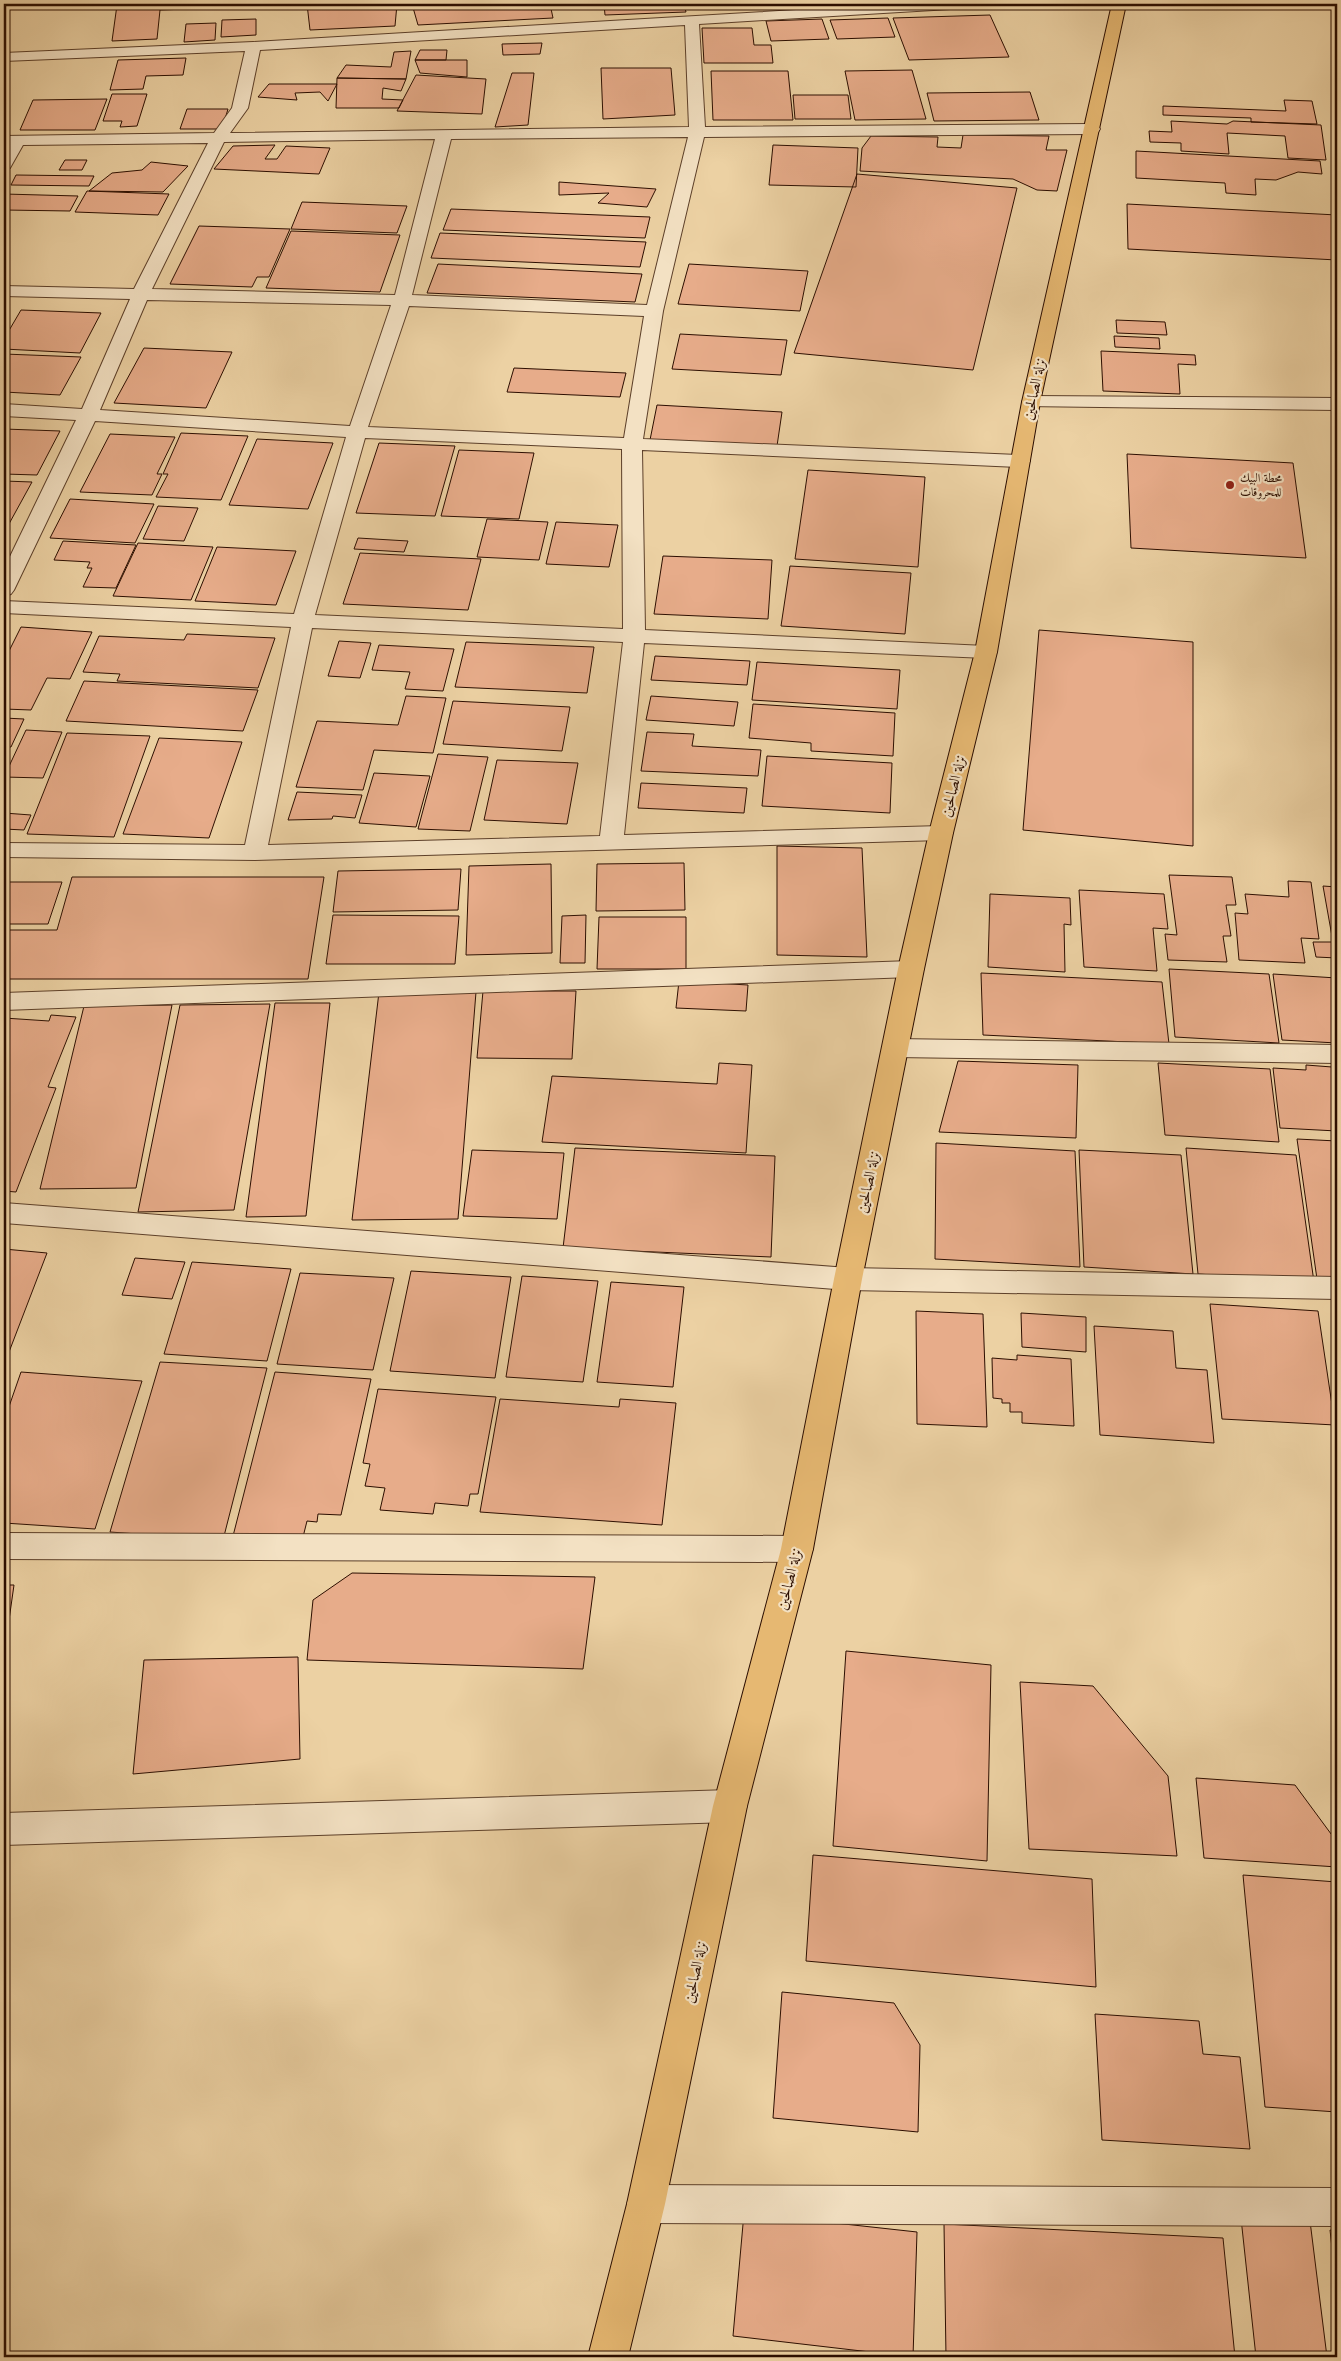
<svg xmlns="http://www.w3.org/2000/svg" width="1341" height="2361" font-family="Cardo,Amiri,serif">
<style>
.building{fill:#e7ac8a;stroke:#2c0e00}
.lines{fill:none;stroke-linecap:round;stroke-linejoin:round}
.minor-casing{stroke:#5c3f29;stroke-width:2}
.major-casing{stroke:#2c0e00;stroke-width:2}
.minor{fill:#f3e1c3;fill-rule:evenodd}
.major{fill:#e6b872;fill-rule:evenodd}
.poi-dot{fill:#8f2418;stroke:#f3e1c3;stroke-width:2}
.labels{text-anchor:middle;stroke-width:4.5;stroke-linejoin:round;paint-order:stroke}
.far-poi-label{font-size:12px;fill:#2c0e00;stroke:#f3e1c3;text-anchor:start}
.street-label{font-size:15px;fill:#2c0e00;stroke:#f3e1c3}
</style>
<rect width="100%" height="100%" fill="#ecd1a3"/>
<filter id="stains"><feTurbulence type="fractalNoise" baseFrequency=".004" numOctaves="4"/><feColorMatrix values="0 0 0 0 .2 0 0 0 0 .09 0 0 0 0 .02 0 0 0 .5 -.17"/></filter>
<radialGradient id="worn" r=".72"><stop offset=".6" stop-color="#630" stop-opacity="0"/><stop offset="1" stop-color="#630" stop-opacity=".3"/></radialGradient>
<path class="building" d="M43,4H216L215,8L160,10L157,39L112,41L117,5L34,9Z
M307,4H397L395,26L310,30Z
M412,4H550L553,18L418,25Z
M604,4H684L686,12L605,15Z
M1223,4H1337V6H1299Z
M990,15L1009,57L909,60L893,18Z
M888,18L895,37L837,39L830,20Z
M256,19V35L221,37L222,20Z
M822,19L829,39L771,41L766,21Z
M216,23L215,40L184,42L186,24Z
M702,28H752L754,45H771L773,63H704Z
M542,43L540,54L503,55L502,44Z
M420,50H447L446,60H415Z
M411,51L406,79L337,78L346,65L391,67L394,52Z
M186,58L183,75L146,76L143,89L110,90L118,60Z
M415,60H467V77L420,73Z
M601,68H671L675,115L603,119Z
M912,70L926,119L855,120L845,71Z
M711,71H788L793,120H713Z
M512,73H534L528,125L495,127Z
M416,75L486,79L482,114L397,111Z
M337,78L406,79L401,91L383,88L382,99L403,100L399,108H336Z
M269,84H337L328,101L320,92L295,93L297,100L258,97Z
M1030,92L1039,120L934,121L927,93Z
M112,94H147L137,126L120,127L122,121H103Z
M793,95H848L851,119H795Z
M107,99L95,130H20L33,100Z
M1284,100L1312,101L1317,124L1251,122V118L1163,115V106L1286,111Z
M187,109H228L222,129H180Z
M1171,121L1227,124L1233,121L1321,125L1326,160L1288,158L1285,136L1227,133L1229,154L1181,151V143L1150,142L1149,131L1172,132Z
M963,135L1049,136L1046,150H1067L1057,191L1037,190L1013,179L860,171L862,148L871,136L938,137L937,147L961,148Z
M275,145L265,159H277L286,146L330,148L319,174L214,169L233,146Z
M773,145L858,148L856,187L769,185Z
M1136,151L1320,161L1322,174L1298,172L1276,180L1255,179L1256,195L1226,193L1225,183L1136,178Z
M65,160H87L82,170H59Z
M151,162L188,166L163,192L89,191L112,173L142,170Z
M857,174L1017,188L973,370L794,353Z
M16,175L94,176L89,186L11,185Z
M559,182L656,189L647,207L598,203L609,193L559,195Z
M87,191L169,194L158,215L75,212Z
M4,194L78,196L70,211L4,210Z
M302,202L407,206L397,233L291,229Z
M1127,204L1337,215V260L1128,249Z
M451,209L650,217L645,238L443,230Z
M199,226L290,229L269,277H257L252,287L170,284Z
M291,231L400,235L380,292L266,288Z
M440,233L646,242L640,267L431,258Z
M438,264L642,274L635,302L427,293Z
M689,264L808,271L800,311L678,304Z
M21,310L101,313L80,353L4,349V339Z
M1116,320L1165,322L1167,335L1117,333Z
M680,334L787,340L781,375L672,369Z
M1114,336L1159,338L1160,349L1115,347Z
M144,348L232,352L206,408L114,403Z
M1101,351L1195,355L1196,365L1178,364L1180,394L1103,391Z
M4,354L81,357L60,395L4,392Z
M514,368L626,373L620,397L507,392Z
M657,405L782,412L777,446L650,440Z
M4,429L60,431L37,475L4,474Z
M181,433L248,436L221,500L156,497L168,474H163Z
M110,434L175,437L157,474H162L152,495L80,492Z
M257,439L333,443L308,509L229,505Z
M379,443L455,446L435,516L356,513Z
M459,450L534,453L519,519L441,516Z
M1127,454L1293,463L1306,558L1131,548Z
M808,470L925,477L918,567L795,559Z
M4,481L32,482L4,533Z
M70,499L154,504L135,543L50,538Z
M158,506L198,508L184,541L143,539Z
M487,519L548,522L539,560L477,557Z
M556,522L618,525L609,567L546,564Z
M358,538L408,541L404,552L354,549Z
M63,541L136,545L116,588L83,587L92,568H87L90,562L54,560Z
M138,543L213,547L191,600L113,596Z
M217,547L296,551L276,605L195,601Z
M360,553L481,559L468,610L343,604Z
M663,556L772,560L768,619L654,614Z
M790,566L911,573L905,634L781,626Z
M21,627L92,632L70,679L47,678L31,710L4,709V661Z
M1039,630L1193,642V846L1023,830Z
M187,634L275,638L258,688L117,681L120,674L83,672L99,636L184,640Z
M339,641L371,643L360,678L328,676Z
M466,642L594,647L587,693L455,687Z
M379,645L454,649L443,691L405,689L410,672L372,670Z
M655,656L750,661L747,685L651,680Z
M757,662L900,670L897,709L752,700Z
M84,681L258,690L243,731L66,721Z
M406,696L446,698L433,753L374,750L363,790L296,787L317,721L398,725Z
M651,696L738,702L734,726L646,720Z
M453,701L570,707L562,751L443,744Z
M753,704L895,713L893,756L811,751V743L749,738Z
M4,718L24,719L11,747H4Z
M26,730L62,732L43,778L4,777Z
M647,732L694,734L692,746L761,750L758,776L641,771Z
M67,733L150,736L114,837L27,834Z
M159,738L242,742L209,838L123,834Z
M438,754L488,757L470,831L418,829Z
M767,756L892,763L890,813L762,806Z
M497,760L578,763L567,824L484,820Z
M374,773L430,776L416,827L359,823Z
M641,783L747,788L744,813L638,808Z
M297,792L362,795L355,818L333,816L332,819L288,820Z
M4,813L31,815L24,830L4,829Z
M777,846L862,848L867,957L777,955Z
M684,863L685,910L596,911L597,864Z
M551,864L552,953L466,955L469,866Z
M461,869L458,910L333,912L338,871Z
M1169,875L1232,877L1236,905H1226L1231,936H1223L1227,962L1168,960L1165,934L1177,935Z
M72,877H324L308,979H4V930H57Z
M1288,881L1311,882L1319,939L1301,938L1305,963L1239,960L1235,913L1248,914L1245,894L1289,897Z
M4,882H62L48,924H4Z
M1323,886L1337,887V958L1316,957L1313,942H1333Z
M1079,890L1164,894L1168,929L1153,928L1157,971L1084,967Z
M990,894L1070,898L1071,925L1064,924L1065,972L988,967Z
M333,915L459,916L455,964H326Z
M586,915L585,963H560L562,916Z
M599,917H686V969H597Z
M1169,969L1269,974L1279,1043L1175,1037Z
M981,973L1162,982L1169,1044L983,1035Z
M1273,974L1337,978V1043L1282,1040Z
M679,981L748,985L746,1011L676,1008Z
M483,991H576L572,1059L477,1058Z
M379,992H476L458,1219L352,1220Z
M275,1003H330L306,1216L246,1217Z
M270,1004L234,1210L138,1212L180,1005Z
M172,1005L136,1188L40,1189L84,1006Z
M51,1015L76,1017L48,1087L56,1088L16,1192L4,1191V1018L49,1021Z
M958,1061L1078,1065L1076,1138L939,1132Z
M719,1063L752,1065L746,1153L542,1142L552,1076L717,1084Z
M1158,1063L1270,1069L1279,1142L1165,1135Z
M1306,1065L1332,1067L1333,1071H1337V1131L1280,1128L1273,1068L1306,1070Z
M1297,1139L1337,1141V1280L1317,1279Z
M936,1143L1075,1151L1080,1267L935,1259Z
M575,1148L775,1156L771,1257L563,1248Z
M1186,1148L1296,1155L1314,1282L1198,1274Z
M472,1150L564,1153L557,1219L463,1216Z
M1079,1150L1181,1155L1193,1274L1084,1267Z
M4,1249L47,1253L4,1365Z
M135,1258L185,1262L172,1299L122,1295Z
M192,1262L291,1269L267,1361L164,1354Z
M411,1271L511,1277L495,1378L390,1371Z
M300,1273L394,1278L373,1370L277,1364Z
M522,1276L598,1281L583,1382L506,1377Z
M611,1282L684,1287L673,1387L597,1382Z
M1210,1304L1318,1311L1335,1425L1222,1419Z
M916,1311L983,1314L987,1427L917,1424Z
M1021,1313L1086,1317V1352L1022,1347Z
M1094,1326L1173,1331L1176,1368L1207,1370L1214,1443L1100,1435Z
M1017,1355L1071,1359L1074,1426L1022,1423V1412H1010V1403H1002V1399L993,1398L992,1358L1017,1360Z
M160,1362L267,1368L223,1540L110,1532Z
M21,1372L142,1381L95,1529L4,1523V1421Z
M275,1372L371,1379L341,1515L318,1514L317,1522L307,1521L302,1541L233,1536Z
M378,1389L496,1397L478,1494H470L468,1506L435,1503L433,1514L380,1510L385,1488L365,1486L370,1464L363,1463Z
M500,1399L619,1407L620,1399L676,1403L662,1525L480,1512Z
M352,1573L595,1577L583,1669L307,1660L313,1600Z
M4,1585H14L4,1655Z
M846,1651L991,1665L987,1861L833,1846Z
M298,1657L300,1759L133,1774L144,1660Z
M1020,1682L1093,1686L1168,1776L1177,1856L1029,1849Z
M1196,1778L1295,1785L1337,1842V1867L1204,1858Z
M813,1855L1092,1879L1096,1987L806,1961Z
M1243,1875L1337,1882V2112L1265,2107Z
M782,1992L894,2003L920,2045L918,2132L773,2118Z
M1095,2014L1199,2021L1203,2054L1240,2057L1250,2149L1102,2140Z
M1240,2209L1309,2213L1327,2357H1256Z
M744,2213L917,2232L913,2357L733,2336Z
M944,2224L1223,2238L1235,2357H946Z
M1330,2230L1337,2231V2294Z"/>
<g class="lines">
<defs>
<path id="minor" d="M898,4H974L967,8L699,24L705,127L1092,124L1098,126L1100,129L1098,132L1092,134L704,137L663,311L643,439L1020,455L1027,457L1030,461L1027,465L1020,467L642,450L645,630L986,646L994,647L997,652L994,657L986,658L644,643L624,835L941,826L949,828L953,833L949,838L941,840L255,860L4,857V843L245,845L291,627L4,613V601L294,614L346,437L95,421L14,590L11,594L4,596V569L76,420L4,416V404L82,409L130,299L4,296V286L134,289L208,143L23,145L10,168L4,170V152L7,146H4V136L214,133L232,108L245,51L4,61V53L253,42ZM685,25L689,127L230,133L248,108L260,50ZM688,137L647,305L412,295L451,139ZM435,139L395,295L152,289L224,142ZM147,300L391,305L350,426L100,410ZM409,306L644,316L624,438L368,427ZM365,438L622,449L623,629L315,615ZM312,628L623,642L600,836L268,845Z
M1031,396L1337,398V410L1024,406L1022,402L1024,398Z
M911,961L920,963L924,969L920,975L911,977L4,1010V993Z
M895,1039L1337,1045V1063L895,1057L886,1054L882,1048L886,1042Z
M4,1203L848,1268L1337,1277V1299L848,1290L4,1223Z
M4,1533L797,1536L808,1540L813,1549L808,1558L797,1562L4,1559Z
M730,1790L742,1795L747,1806L742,1817L730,1822L4,1845V1813Z
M646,2185L1337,2188V2226L646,2223L632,2218L627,2204L632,2190Z"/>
<path id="major" d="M1112,4H1126L1040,402L997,652L953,833L924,969L862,1279L813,1549L747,1806L665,2204L628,2357H588L627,2204L713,1806L781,1549L834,1279L898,969L929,833L975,652L1022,402Z"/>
</defs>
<use href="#minor" class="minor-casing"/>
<use href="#major" class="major-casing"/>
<use href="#minor" class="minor"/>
<use href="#major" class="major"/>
</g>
<circle class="poi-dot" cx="1230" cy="485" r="5"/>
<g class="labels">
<g class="far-poi-label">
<text x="1240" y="482">محطة البيك<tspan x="1240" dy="14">للمحروقات</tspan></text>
</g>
<g class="street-label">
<text transform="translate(1034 389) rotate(-78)" y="5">نزلة الصالحين</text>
<text transform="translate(953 786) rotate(-76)" y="5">نزلة الصالحين</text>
<text transform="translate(868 1182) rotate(-78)" y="5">نزلة الصالحين</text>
<text transform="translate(789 1579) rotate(-76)" y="5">نزلة الصالحين</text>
<text transform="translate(695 1972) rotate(-78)" y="5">نزلة الصالحين</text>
</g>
</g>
<rect width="1341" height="2361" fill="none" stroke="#ecd1a3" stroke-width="20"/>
<rect x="5" y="5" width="1331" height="2351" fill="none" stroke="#2c0e00" stroke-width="2.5"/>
<rect x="10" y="10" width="1321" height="2341" fill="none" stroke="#2c0e00"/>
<rect width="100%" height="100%" filter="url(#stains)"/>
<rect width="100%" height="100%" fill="url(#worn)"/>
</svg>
